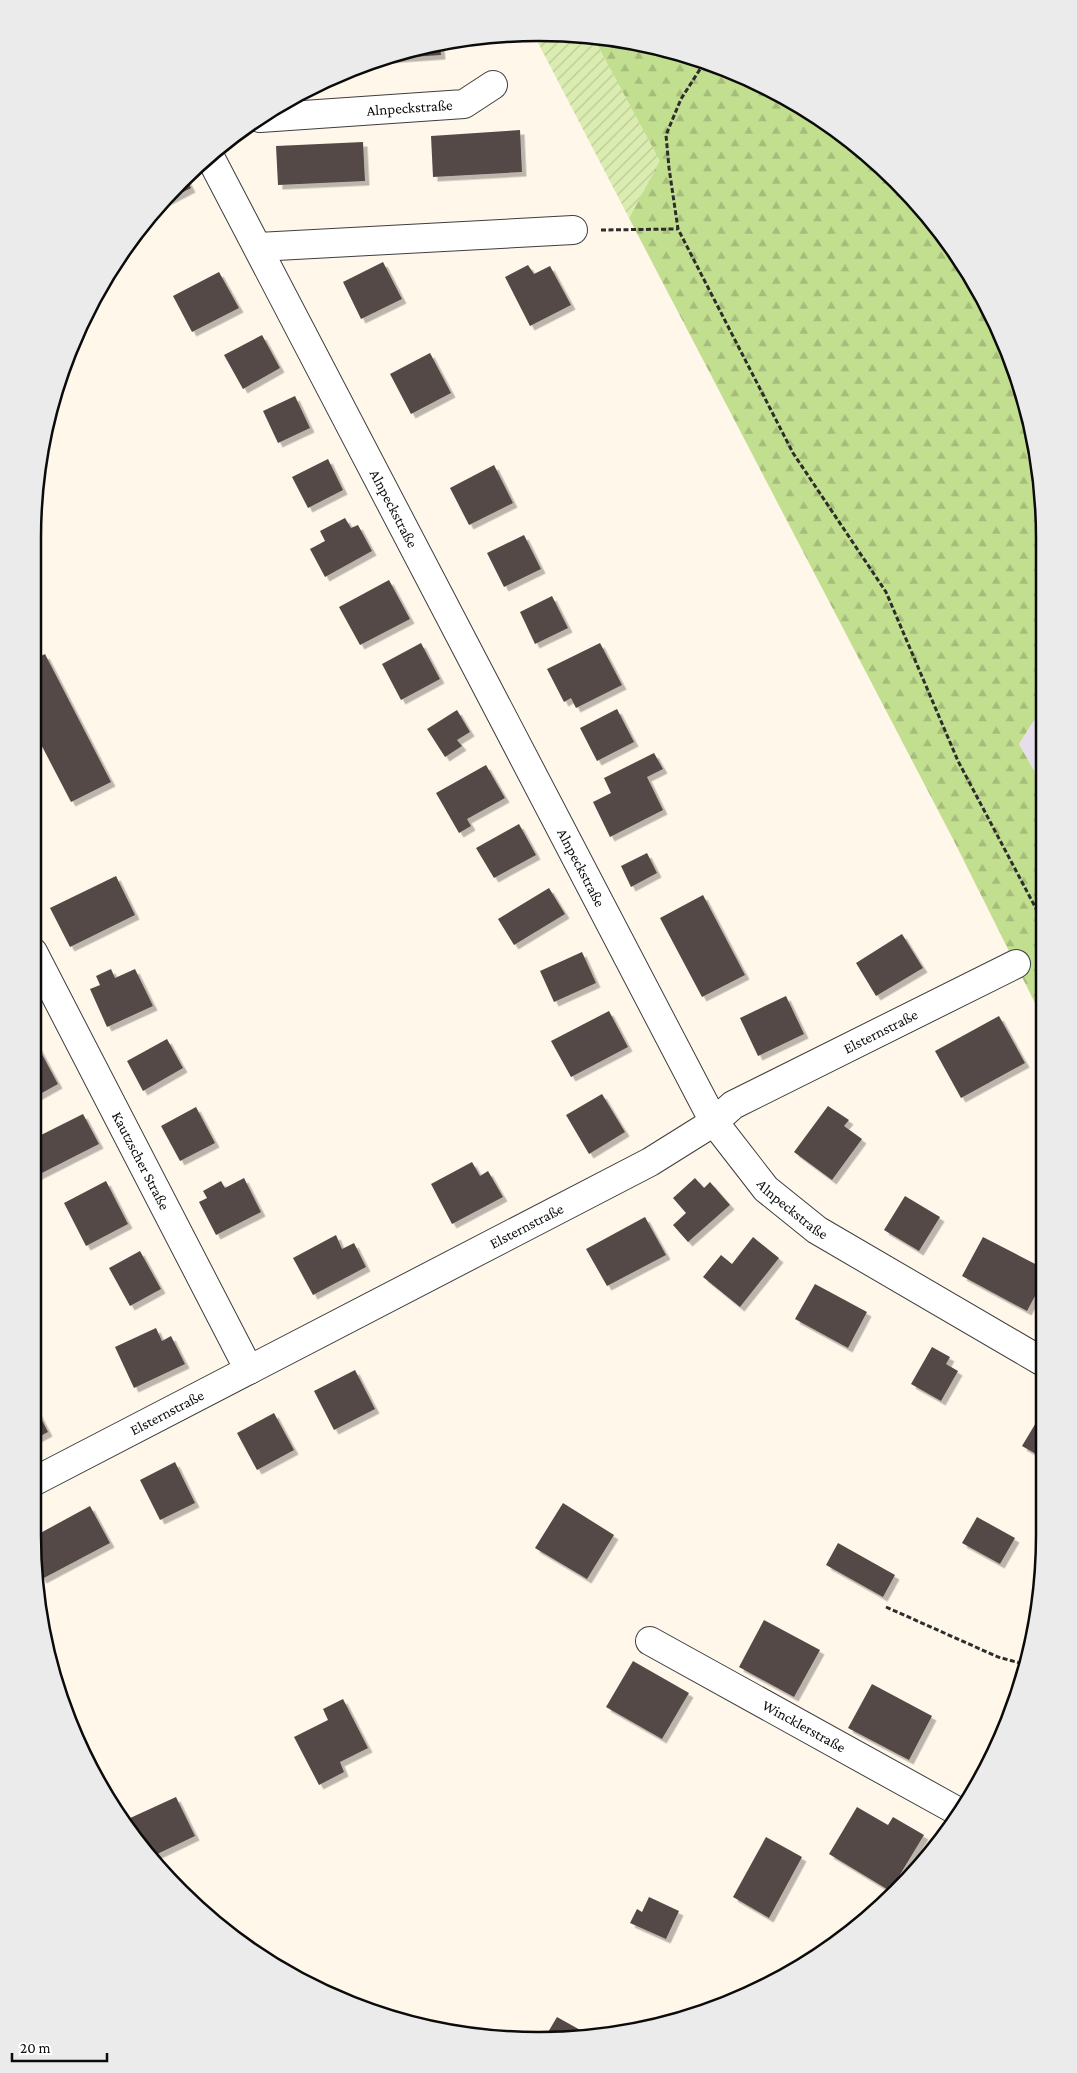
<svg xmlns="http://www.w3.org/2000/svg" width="1077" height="2073" font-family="'Crimson Pro',serif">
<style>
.industrial{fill:#e7deeb}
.forest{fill:url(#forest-firs)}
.garden{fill:url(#garden-furrows)}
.building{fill:#554a47;filter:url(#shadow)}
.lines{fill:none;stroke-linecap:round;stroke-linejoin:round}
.minor-casing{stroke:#3e3e3e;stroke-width:30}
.path{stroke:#2d2d2d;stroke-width:3;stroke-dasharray:5 2.5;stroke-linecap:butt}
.minor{stroke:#fff;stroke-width:28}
.labels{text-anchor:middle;stroke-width:5;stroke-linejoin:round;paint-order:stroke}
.street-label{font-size:15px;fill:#0b0b0b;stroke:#fff}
.rim{fill:none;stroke:#0b0b0b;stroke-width:2.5}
</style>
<defs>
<pattern id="forest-firs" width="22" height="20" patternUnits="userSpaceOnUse" patternTransform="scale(1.25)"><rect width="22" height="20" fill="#c2de8f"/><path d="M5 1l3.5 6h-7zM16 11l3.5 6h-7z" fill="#a5bd7a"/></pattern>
<pattern id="garden-furrows" width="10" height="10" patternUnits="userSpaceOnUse" patternTransform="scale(1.25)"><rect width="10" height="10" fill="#dbecb1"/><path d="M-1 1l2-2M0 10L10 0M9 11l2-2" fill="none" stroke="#bbc997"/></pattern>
<filter id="shadow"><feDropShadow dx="4.5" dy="4.5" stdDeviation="0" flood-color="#0004"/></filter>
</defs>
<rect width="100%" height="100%" fill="#fff7ea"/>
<path class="industrial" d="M1041,709V783L1019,744Z"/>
<path class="forest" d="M593,37L670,50L763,85L872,158L940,231L1006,345L1040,472L1041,709L1019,744L1041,783L1042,1017L953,839L629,218L659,161Z"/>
<path class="garden" d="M572,34L593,37L660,161L629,218L534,35Z"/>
<path class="building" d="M440,44L441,55L384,59V58Z
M520,130L522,172L433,177L431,136Z
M363,142L365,181L278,185L276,146Z
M186,178L191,188L164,202Z
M383,262L402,299L361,319L343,282Z
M528,265L534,274L550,266L571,305L530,326L505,277Z
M219,272L239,308L192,332L173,296Z
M262,335L280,368L243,389L224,355Z
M430,353L451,393L411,414L390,374Z
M295,396L310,428L278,443L263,411Z
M328,459L343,490L308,508L292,477Z
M494,465L513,503L469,525L450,488Z
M345,518L351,528L358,525L372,551L325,577L310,549L325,541L320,531Z
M524,535L541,569L504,587L487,553Z
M389,580L410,619L360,645L339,607Z
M552,596L568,628L535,644L520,612Z
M421,643L440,679L401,700L382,664Z
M600,643L622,685L576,708L571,698L564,702L547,669Z
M45,654L111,782L71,802L33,729V660Z
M617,709L634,742L597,761L580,728Z
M457,710L470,732L457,740L462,746L445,757L427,729Z
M654,753L663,769L647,777L663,810L610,837L593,802L611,793L604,778Z
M486,765L505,798L467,819L471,826L459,833L436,793Z
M519,824L536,855L494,878L476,848Z
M647,853L657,873L631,887L621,866Z
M116,876L135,915L70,947L50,908Z
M549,888L565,914L514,945L498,919Z
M703,895L745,975L702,997L660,918Z
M902,934L923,968L876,996L856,963Z
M582,952L596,983L554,1002L540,971Z
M111,969L115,978L135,969L153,1006L107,1027L90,989L100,985L96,976Z
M786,996L804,1034L758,1056L740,1018Z
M609,1011L628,1047L571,1077L551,1041Z
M999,1016L1025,1063L961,1098L935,1051Z
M167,1039L183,1068L143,1091L127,1061Z
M37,1045L58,1084L33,1098V1047Z
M602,1094L625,1132L589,1154L566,1115Z
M828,1106L849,1120L844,1126L862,1139L832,1180L794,1152Z
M196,1107L215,1143L180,1161L161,1126Z
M83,1114L99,1144L34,1177L33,1139Z
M472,1162L480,1176L488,1171L503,1197L452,1224L431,1184Z
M244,1178L261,1212L216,1235L199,1202L207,1198L203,1191L221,1181L225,1188Z
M695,1178L704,1188L710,1182L730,1205L688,1242L673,1225L686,1213L673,1198Z
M106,1181L128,1224L86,1246L64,1203Z
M905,1196L940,1217L919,1251L884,1230Z
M645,1217L666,1255L607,1286L586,1249Z
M336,1235L342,1249L354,1243L366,1267L313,1295L293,1258Z
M753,1237L779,1258L740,1307L703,1277L721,1255L732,1264Z
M983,1237L1043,1268V1281L1027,1311L962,1276Z
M140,1251L161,1289L130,1306L109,1268Z
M815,1284L867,1312L848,1348L795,1319Z
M156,1328L162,1341L171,1336L185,1364L134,1388L115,1347Z
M932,1347L950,1357L946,1364L958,1371L941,1401L911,1384Z
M355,1370L375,1409L334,1430L314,1391Z
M33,1403L48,1432L33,1440Z
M1043,1411V1458L1022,1446Z
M274,1413L294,1450L257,1470L237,1433Z
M175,1462L195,1503L160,1520L140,1480Z
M563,1503L614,1535L587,1579L535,1548Z
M90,1506L110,1543L42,1579L36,1568L33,1537Z
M977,1517L1015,1538L1000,1564L962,1543Z
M838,1543L895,1575L883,1597L826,1565Z
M764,1620L820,1650L794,1697L739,1667Z
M633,1661L689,1693L662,1739L606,1707Z
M872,1684L932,1716L909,1760L848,1728Z
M343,1699L368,1748L340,1762L344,1772L319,1785L294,1737L328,1720L323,1709Z
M176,1797L195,1836L151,1857L142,1847L128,1819Z
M857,1807L888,1825L893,1817L924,1835L890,1891L829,1854Z
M766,1837L802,1857L769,1918L733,1897Z
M649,1897L679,1911L666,1939L630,1923L637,1909L642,1912Z
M557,2017L591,2036L572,2039H544Z"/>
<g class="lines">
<defs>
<g id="minor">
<path id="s1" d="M260,118L464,104L493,85"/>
<path id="s2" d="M209,155L714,1122L766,1189L817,1230L1043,1362"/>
<path d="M258,247L573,230"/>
<path id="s3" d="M33,952L249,1370"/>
<path id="s4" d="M33,1482L650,1162L714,1122L733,1105L1016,964"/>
<path id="s5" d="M650,1641L959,1812"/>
</g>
</defs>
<use href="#minor" class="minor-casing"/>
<path class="path" d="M704,63L681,99L666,135L669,168L678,229L793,453L886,592L958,761L1041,918
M601,230L678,229
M886,1607L998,1657L1027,1665"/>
<use href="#minor" class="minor"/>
</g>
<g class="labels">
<g class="street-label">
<text dy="5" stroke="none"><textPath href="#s1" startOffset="150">Alnpeckstraße</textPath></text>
<text dy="5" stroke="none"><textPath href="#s2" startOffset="399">Alnpeckstraße</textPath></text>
<text dy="5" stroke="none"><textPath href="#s2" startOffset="804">Alnpeckstraße</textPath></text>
<text dy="5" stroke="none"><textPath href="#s4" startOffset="961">Elsternstraße</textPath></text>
<text dy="5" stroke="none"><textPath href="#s3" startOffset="235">Kautzscher Straße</textPath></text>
<text dy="5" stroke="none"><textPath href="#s2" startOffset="1209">Alnpeckstraße</textPath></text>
<text dy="5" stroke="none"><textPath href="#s4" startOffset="556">Elsternstraße</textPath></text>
<text dy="5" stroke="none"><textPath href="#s4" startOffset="151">Elsternstraße</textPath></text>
<text dy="5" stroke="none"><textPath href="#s5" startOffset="176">Wincklerstraße</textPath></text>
</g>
</g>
<path d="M0 0H1077V2073H0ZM538 41H539A497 497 0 0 1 1036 538V1535A497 497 0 0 1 539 2032H538A497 497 0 0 1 41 1535V538A497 497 0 0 1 538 41Z" fill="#ebebeb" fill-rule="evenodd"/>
<path class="rim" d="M538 41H539A497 497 0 0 1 1036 538V1535A497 497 0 0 1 539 2032H538A497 497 0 0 1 41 1535V538A497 497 0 0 1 538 41Z"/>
<path d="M12 2053v8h95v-8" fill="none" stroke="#0b0b0b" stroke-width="2.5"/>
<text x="20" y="2053" font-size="15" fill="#0b0b0b" stroke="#ffffff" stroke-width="4" paint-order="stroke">20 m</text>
</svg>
